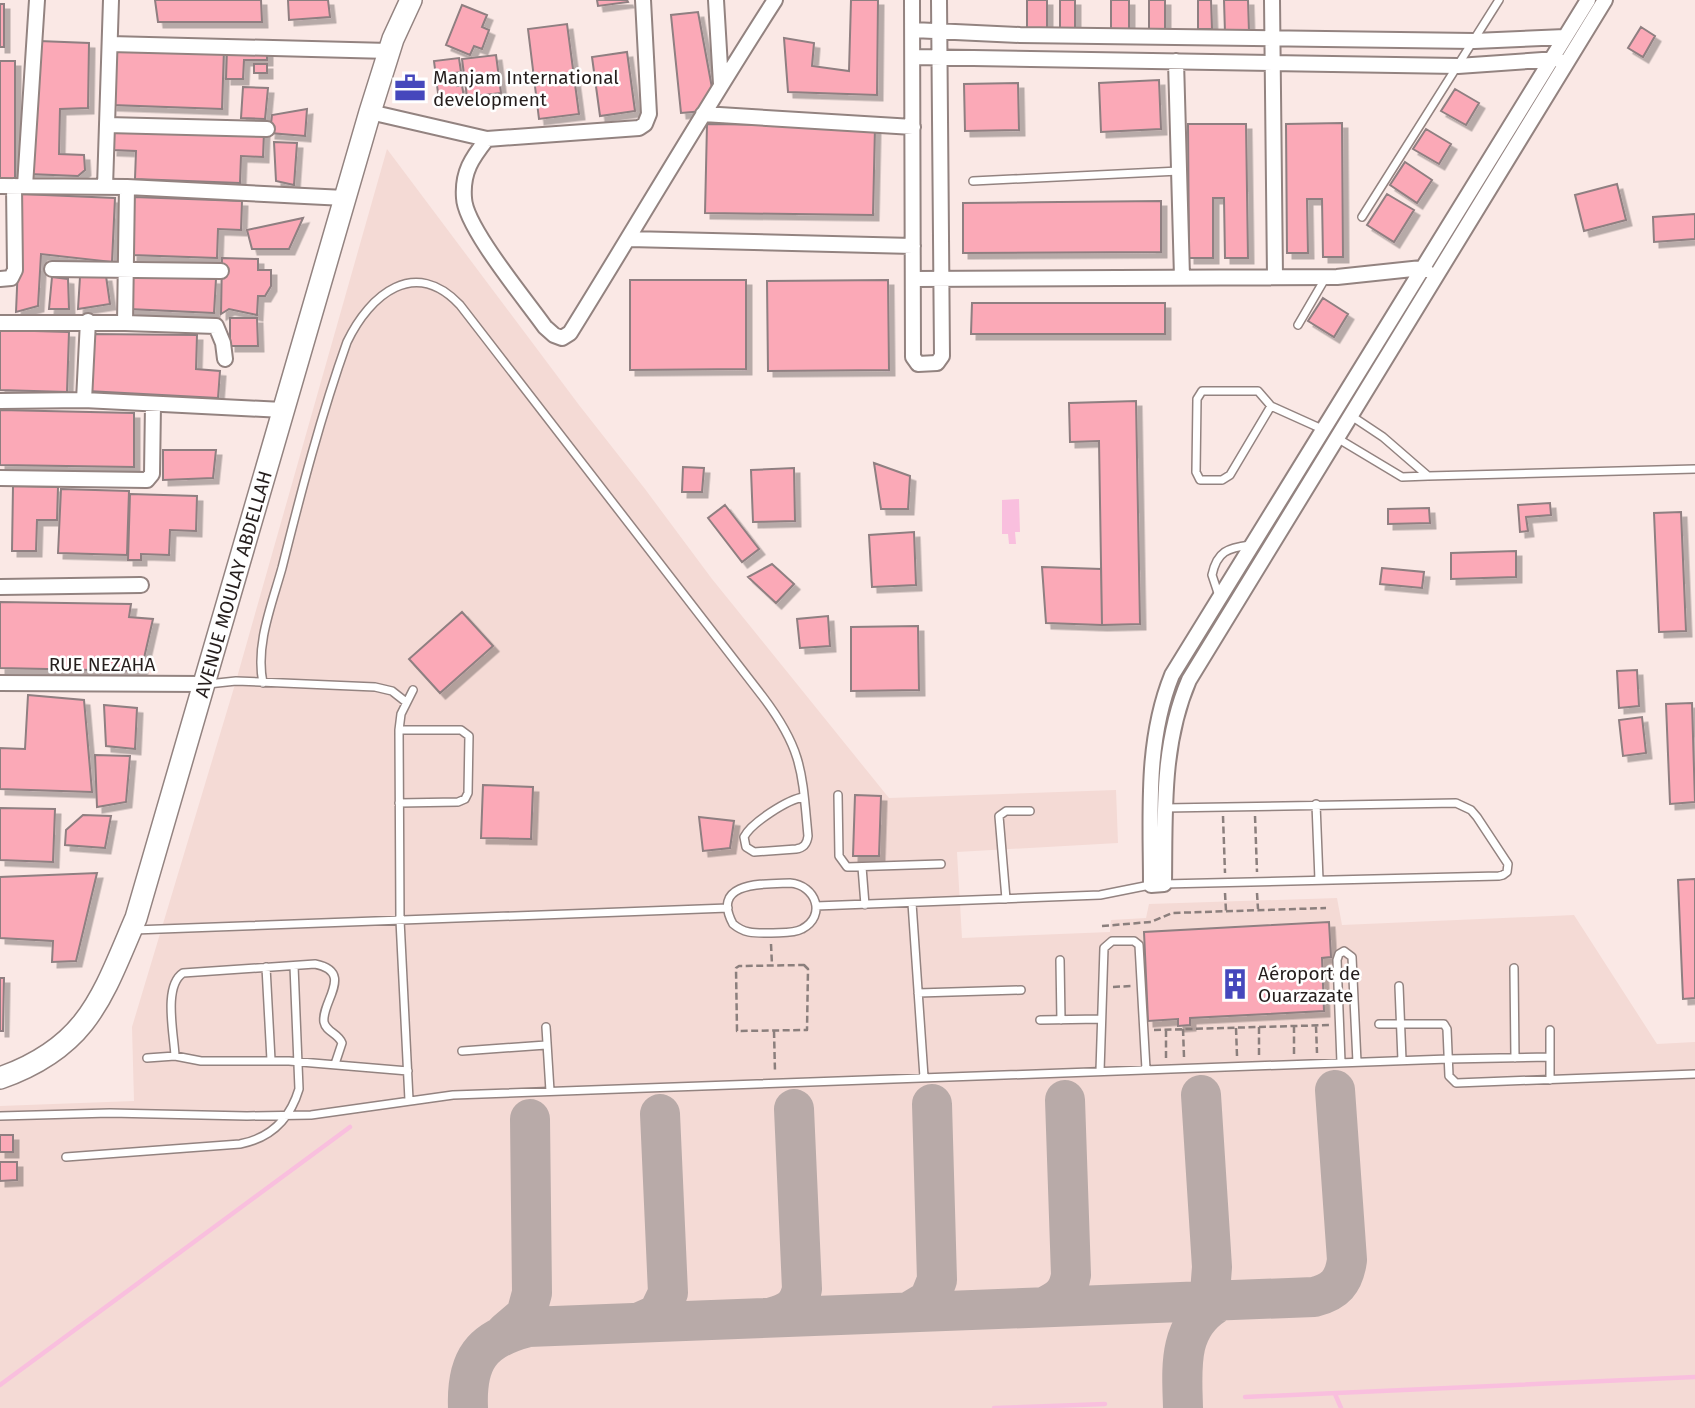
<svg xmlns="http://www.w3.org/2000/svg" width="1695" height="1408" font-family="'Fira Sans',sans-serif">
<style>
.built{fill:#f4dad5}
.water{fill:#f9bfde}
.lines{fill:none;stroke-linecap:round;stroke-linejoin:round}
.stream{stroke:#f9bfde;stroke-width:4.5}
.taxiway{stroke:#b8aaa8;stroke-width:40}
.building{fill:#fba9b7;stroke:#8f7f81;stroke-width:2;filter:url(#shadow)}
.lane-casing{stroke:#938380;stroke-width:10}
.street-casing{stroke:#938380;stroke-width:18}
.primary-casing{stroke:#938380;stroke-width:24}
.path{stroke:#8b7f7d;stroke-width:2.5;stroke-dasharray:7 3.5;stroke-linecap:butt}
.lane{stroke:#fff;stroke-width:7}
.street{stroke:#fff;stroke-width:14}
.primary{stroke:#fff;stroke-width:21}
.labels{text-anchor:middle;stroke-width:5;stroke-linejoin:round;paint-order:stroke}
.poi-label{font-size:19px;fill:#251e1d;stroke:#fff;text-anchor:start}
.street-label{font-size:19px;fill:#251e1d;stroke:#fff}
</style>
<defs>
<filter id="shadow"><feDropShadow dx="5.5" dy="5.5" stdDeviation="0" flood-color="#0004"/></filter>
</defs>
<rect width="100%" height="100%" fill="#fae8e5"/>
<path class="built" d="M387,149L579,405L645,489L712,579L889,798L1116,790L1118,843L957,852L962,938L1110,932L1111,920L1146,918L1149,904L1337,898L1342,925L1574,915L1657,1044L1695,1042V1408H0V1106L134,1101L132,1027L236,681Z"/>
<path class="water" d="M1019,499L1020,532H1015L1016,544H1009L1008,534H1002V500Z"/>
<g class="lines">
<path class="stream" d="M0,1385L350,1127
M1335,1394L1341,1408
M1245,1397L1695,1377
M994,1408L1105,1404"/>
<path class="taxiway" d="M1044,1307C1060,1299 1068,1294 1071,1275L1065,1100
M909,1312L929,1300L937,1280L932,1104
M773,1317C790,1312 798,1307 802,1289L794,1109
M1196,1320L1210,1293L1212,1267L1201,1095
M640,1322L658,1314L668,1293L660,1114
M506,1332L526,1315L532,1293L530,1119
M468,1408C466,1360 481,1339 528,1327L1314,1297C1335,1292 1344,1282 1347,1260L1335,1090
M1183,1408C1182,1369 1177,1328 1215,1304"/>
</g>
<path class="building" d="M155,0H261L262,22H158Z
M288,0H328L330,17L289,20Z
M597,0H627L628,2L598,6Z
M851,0H878L877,95L788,92L784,38L814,43L812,66L849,71Z
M1027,0H1047V33H1027Z
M1060,0H1075V32H1060Z
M1111,0H1129V30L1111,31Z
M1149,0H1165V30H1149Z
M1198,0H1211L1212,29H1198Z
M1224,0H1248L1249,32L1225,33Z
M0,4H4V47H0Z
M462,5L487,15L482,27L489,30L482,49L474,46L470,55L446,45Z
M698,12L712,88L704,111L681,113L671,15Z
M567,24L579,114L539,119L528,29Z
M1641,27L1655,36L1643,57L1628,48Z
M39,41L89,43L88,108L60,109L59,154L84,155L85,170L78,176L29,174Z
M114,46L224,49L222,109L112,105Z
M227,49L267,50V60H244L243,79H226Z
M627,52L635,111L600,116L592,57Z
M496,55L501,93L467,97L462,59Z
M459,58L461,72L455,73L457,86L462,85L464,98L439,101L434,61Z
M0,61H15V180L0,181Z
M254,64H267V73H254Z
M1159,80L1161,129L1101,132L1099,83Z
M1018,83L1019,130L965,131L964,84Z
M243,87L268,88L265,119L241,118Z
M1455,89L1479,103L1466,125L1441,111Z
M307,109L305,136L270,133L272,115Z
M1342,123L1343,257H1323L1322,199H1307L1308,253H1287L1286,124Z
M707,124L875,126L873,215L705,213Z
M1188,124H1246L1248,258H1225L1224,198H1213V258H1189Z
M113,126L264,132L263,157L241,156L240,183L135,179L136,151L112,150Z
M1426,129L1451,144L1439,164L1413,149Z
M274,142L297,143L294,185L276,181Z
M1405,162L1432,180L1417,203L1390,185Z
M1617,184L1626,220L1584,231L1575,195Z
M21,194L115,198L112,262L41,254L38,306L16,312Z
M1387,194L1414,210L1394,242L1367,225Z
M134,197L242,201L241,230L218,229L217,258L132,255Z
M1161,201V252L963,253V203Z
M1695,214V239L1654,242L1653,217Z
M303,218L289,249H252L247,230Z
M222,258L258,259V270H271V286L265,296H258L257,315L229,309L221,314Z
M130,275L216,279L214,313L129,309Z
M106,276L110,304L78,309L80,277Z
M52,277L68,279L69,309H49Z
M630,280H746V369L630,370Z
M888,280L889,370L768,371L767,281Z
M1323,298L1348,314L1334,337L1308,321Z
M972,303H1165V334H971Z
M230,318H257L258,346H230Z
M0,330L69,332L67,392L0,390Z
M90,334L197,335L196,369L220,371L218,398L87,391Z
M1136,401L1140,624L1102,625L1099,441L1070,442L1069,403Z
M0,410L134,413V467L0,465Z
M163,450H216L213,478L163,480Z
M874,463L910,476L908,509H881Z
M683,467L704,468L702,492H682Z
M794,468L795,521L753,522L751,470Z
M13,486L58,487L57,520H37L36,551H12Z
M61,489L129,491L127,555L58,553Z
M130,494L197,496L196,531L170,530L169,555L141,554V560H128Z
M1550,503L1551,515L1526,517L1528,531L1520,532L1518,505Z
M725,505L759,549L742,562L708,518Z
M1429,508L1430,523L1388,524V509Z
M1681,512L1686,631L1659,632L1654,513Z
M914,532L916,585L872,587L869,535Z
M1516,551V577L1451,579V553Z
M772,564L794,584L776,603L748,577Z
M1042,567L1101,569L1102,625L1046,623Z
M1382,568L1424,572L1422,588L1380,584Z
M0,602L131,604L129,617L153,619L141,671L0,668Z
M462,612L493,646L440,693L409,659Z
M828,616L830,646L800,648L797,619Z
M918,626L919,690L851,691V627Z
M1637,670L1639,706L1619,708L1617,671Z
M28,695L84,700L92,792L0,789V748L25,749Z
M1692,703L1695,802L1670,804L1666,704Z
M104,705L137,708L135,749L106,746Z
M1642,717L1646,753L1623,756L1619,720Z
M95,755L130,756L126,802L97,807Z
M483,785L533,787L531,839L481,838Z
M855,795L881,796L879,856H853Z
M0,808L55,809L53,862L0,860Z
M83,815L111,816L105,848L65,845L66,830Z
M699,817L734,821L730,848L703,851Z
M97,873L76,961L52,962L53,941L0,938V877Z
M1695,879V998L1683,999L1678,880Z
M1329,922L1331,957L1322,958L1324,1011L1190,1018V1025L1178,1026V1019L1148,1021L1144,932Z
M0,978H4L3,1031H0Z
M0,1135H13V1152H0Z
M0,1162H17V1180L0,1181Z"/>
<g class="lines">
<defs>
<path id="lane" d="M973,181L1179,171
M1362,217L1499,0
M1298,325L1326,277
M1271,406L1230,475L1222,480H1200L1196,472L1197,399L1202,391H1258L1271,406L1322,429
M1337,438L1402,477L1428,476L1383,437L1350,415
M1428,476L1695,469
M1219,596L1212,575C1217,551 1228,548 1250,545
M263,683C255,645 272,604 282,568C301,492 321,415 347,342C370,294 415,257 460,305L763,697C803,750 802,772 808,836C807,844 804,848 796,849L754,852L746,847L744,837C751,823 788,799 804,797
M208,684L236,681L375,687L392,691L406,702
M399,730H461L469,736L468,793L465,799L458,802L399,803
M838,795L839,856L847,867L941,864
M1316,804L1319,880
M862,867L865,905
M790,883C816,885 827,916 802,929C793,934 780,932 769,933C755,933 745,934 733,924C710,881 764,884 790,883Z
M1164,884L1499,876L1503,875L1507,872L1508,864L1477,817L1471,810L1456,803L1165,808
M1006,899L999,816L1006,811H1030
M912,903L924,1077
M816,906L1100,895L1150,885
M134,930L728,908
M1060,960L1061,1020
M266,967L271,1060
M1514,968L1515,1058
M1399,986L1402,1060
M918,993L1021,990
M1040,1020L1101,1019
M1379,1024H1444L1447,1029L1449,1076L1456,1083L1695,1074
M546,1027L550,1091
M462,1051L546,1045
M175,1056C174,1034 163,986 183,973L315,964C355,972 321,1002 324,1022C326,1032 338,1033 342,1043L335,1064
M147,1058L175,1056L201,1061H289L408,1071
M1341,1062L1337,960L1339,954L1344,951L1352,957L1357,1062
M1100,1071L1104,948L1112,941H1134L1139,945L1146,1069
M1550,1080V1030
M409,1100L400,920L399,730L401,714L413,690
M0,1116L110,1113L247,1116L311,1115L453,1095L1448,1059L1550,1057
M66,1157L240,1144C271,1138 290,1119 299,1089L294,966"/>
<path id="street" d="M716,0L721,84
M912,0L913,357L918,364L937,363L942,356L939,0
M1272,0L1275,277
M1588,0L1172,675C1145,742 1151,814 1151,885L1164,884C1165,815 1161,745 1189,680L1605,0
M913,30L1020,35L1474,41L1565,37
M110,44L389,51
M913,57L1458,66L1557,59
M1176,61L1182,277
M370,112L487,139L639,128L645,124L649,114L643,0
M703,114L913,127
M107,125L267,129
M487,139C472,158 462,172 464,198C465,227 526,300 545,327L554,335L562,338L570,333C639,222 704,110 775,0
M0,186L127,187L345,198
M25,186L37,0
M105,187L111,0
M629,239L913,246
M52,269L221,271
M0,279L11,278L15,270L14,186
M914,279L1337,277L1422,268L1426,270
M0,323H125L127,187
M125,323L216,326L223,343L225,359
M84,400L88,321
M0,401L84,400L283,410
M0,478L147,480L152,474L153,404
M0,587L141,585
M0,683L204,684"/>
<path id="primary" d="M0,1078C88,1047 102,997 136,918L370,112L393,39L411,0"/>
</defs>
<use href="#lane" class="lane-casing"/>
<use href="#street" class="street-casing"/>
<use href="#primary" class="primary-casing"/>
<path class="path" d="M1223,816L1225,873
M1255,816L1257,872
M1225,893L1226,911
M1257,893L1258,909
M1102,926L1151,922L1172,913L1326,908
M771,944L772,965
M804,965L808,969L807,1030L737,1031L736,968L739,966Z
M1113,987L1131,986
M1316,1026L1317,1053
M1236,1028L1237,1056
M1183,1029L1184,1057
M1154,1030L1330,1025
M1166,1030V1058
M774,1031L775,1072
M1294,1054V1026
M1259,1055V1027"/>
<use href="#lane" class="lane"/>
<use href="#street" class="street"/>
<use href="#primary" class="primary"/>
</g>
<defs>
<symbol id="office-bare" viewBox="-9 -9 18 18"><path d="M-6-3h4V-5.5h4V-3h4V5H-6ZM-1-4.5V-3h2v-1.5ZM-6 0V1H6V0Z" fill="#4647bc" stroke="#fff" stroke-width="2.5" paint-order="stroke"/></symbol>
<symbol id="building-bare" viewBox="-9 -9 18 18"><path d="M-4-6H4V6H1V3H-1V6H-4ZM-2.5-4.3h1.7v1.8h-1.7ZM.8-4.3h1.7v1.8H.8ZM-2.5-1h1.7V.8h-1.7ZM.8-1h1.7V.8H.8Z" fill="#4647bc" stroke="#fff" stroke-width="2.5" paint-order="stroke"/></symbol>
</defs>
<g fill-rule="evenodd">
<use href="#office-bare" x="388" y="66" width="44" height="44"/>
<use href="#building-bare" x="1213" y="962" width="44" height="44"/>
</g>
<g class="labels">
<g class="poi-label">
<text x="433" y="84">Manjam International<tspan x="433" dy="22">development</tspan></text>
<text x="1258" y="980">Aéroport de<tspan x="1258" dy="22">Ouarzazate</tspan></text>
</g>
<g class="street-label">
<text transform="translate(233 584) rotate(-74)" y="7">AVENUE MOULAY ABDELLAH</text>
<text x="102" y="671">RUE NEZAHA</text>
</g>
</g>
</svg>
